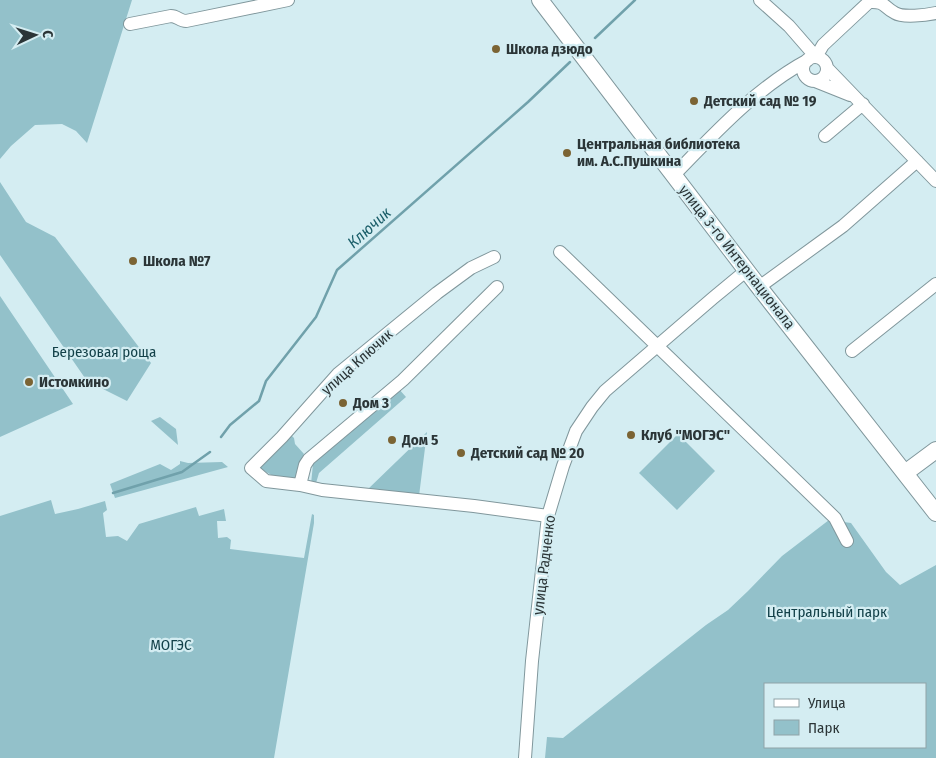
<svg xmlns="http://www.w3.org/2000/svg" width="936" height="758" font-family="'Fira Sans Condensed',sans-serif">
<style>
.green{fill:#93c1ca;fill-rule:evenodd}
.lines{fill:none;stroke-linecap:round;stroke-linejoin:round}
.stream{stroke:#70a1ab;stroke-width:2.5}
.minor-casing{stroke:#80979c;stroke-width:14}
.major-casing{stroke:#80979c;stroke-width:18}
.minor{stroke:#fff;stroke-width:12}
.major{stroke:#fff;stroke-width:16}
.poi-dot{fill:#7b6434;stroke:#d4edf2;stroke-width:2}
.labels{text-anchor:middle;stroke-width:4.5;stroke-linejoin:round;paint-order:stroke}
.poi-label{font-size:15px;font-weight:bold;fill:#2b3537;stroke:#d4edf2;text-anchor:start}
.street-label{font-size:15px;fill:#2b3537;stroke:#d4edf2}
.park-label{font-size:15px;fill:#134149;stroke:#d4edf2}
.water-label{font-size:16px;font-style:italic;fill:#1c5f6a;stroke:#d4edf2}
</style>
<rect width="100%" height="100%" fill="#d4edf2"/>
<path class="green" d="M0,0H132L87,143L76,131L62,124L35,125L11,146L0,159Z
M0,182L26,222L55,237L151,363L127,401L87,381L0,255Z
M0,296L73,404L0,437Z
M398,388L406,397L319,473L316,483L311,484L313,464Z
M160,417L176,429L178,445L151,421Z
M427,432L419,496L367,490Z
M678,434L715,471L677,510L639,473Z
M291,435L294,438L295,444L304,454L301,459L298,480L275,477L259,468Z
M180,461L188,463L222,462L228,467L115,498L110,484L160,464L171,470L180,464Z
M51,500L55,514L78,509L105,501L107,510L103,513L106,537L118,536L127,541L139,524L196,507L199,516L224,509L226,521H217L218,538L227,537L231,540L230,549L304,558L312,514L314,515V523L274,758H0V516Z
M829,520L851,523L886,572L900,585L936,565V758H545L547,737L563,738L706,625L728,610L748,591L782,556ZM765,684H925V747H765Z"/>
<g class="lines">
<path class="stream" d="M595,38L635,0
M221,437L230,425L259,401L266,381L316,317L337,270L528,102L570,62
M113,493L182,472L210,452"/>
<defs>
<path id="minor" d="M760,0L789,26L816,57L823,45L869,2C886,1 883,7 895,13C903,18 926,15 936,13
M130,24L171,16C177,16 180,21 186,21L288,0
M803 69a12 12 0 1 1 24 0a12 12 0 1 1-24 0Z
M827,68L936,181
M815,81L850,95
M825,136L863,104
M674,175C715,133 756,88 808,60
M560,252L835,518L847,541
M494,257L471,268L437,293L338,374L282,437L251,468L266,481L300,485L322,490L474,506L548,516
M759,287L843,226L917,161
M852,351L936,284
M300,485L305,465L309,459L403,380L497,287
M525,758L532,661L548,516L563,466L576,431L592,407L605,391L713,298L747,270"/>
<path id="major" d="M540,0L759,287L936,513
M905,473L936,450"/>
</defs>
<use href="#minor" class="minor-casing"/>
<use href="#major" class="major-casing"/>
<use href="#minor" class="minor"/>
<use href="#major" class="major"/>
</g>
<g class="poi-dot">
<circle cx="496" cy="49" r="5"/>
<circle cx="694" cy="101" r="5"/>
<circle cx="567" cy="153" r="5"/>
<circle cx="133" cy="261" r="5"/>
<circle cx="29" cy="382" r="5"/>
<circle cx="343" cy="403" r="5"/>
<circle cx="631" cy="435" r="5"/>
<circle cx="392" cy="440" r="5"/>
<circle cx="461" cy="453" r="5"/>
</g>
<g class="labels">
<g class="poi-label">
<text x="506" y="54">Школа дзюдо</text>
<text x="704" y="106">Детский сад № 19</text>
<text x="577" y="149">Центральная библиотека<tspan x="577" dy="17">им. А.С.Пушкина</tspan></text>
<text x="143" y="266">Школа №7</text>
<text x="39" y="387">Истомкино</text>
<text x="353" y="408">Дом 3</text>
<text x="641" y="440">Клуб "МОГЭС"</text>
<text x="402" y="445">Дом 5</text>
<text x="471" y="458">Детский сад № 20</text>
</g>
<g class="street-label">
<text transform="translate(737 257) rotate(52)" y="5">улица 3-го Интернационала</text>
<text transform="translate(357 362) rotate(-42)" y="5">улица Ключик</text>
<text transform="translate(544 565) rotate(-83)" y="5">улица Радченко</text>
</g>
<g class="park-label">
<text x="104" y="357">Березовая роща</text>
<text x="827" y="617">Центральный парк</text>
<text x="171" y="650">МОГЭС</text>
</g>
<g class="water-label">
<text transform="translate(369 227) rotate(-42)" y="6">Ключик</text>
</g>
</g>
<rect x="764" y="683" width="162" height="65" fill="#d4edf2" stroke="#90a3a7"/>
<rect x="774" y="699" width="25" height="8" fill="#ffffff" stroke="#90a3a7"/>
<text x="808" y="708" font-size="15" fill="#2b3537">Улица</text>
<rect x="774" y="720" width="25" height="15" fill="#93c1ca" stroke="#90a3a7"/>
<text x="808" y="733" font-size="15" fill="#2b3537">Парк</text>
<g transform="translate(35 35) rotate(86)" stroke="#d4edf2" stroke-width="4" paint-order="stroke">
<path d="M0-4L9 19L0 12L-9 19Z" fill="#2b3537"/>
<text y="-8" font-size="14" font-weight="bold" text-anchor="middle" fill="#2b3537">С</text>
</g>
</svg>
